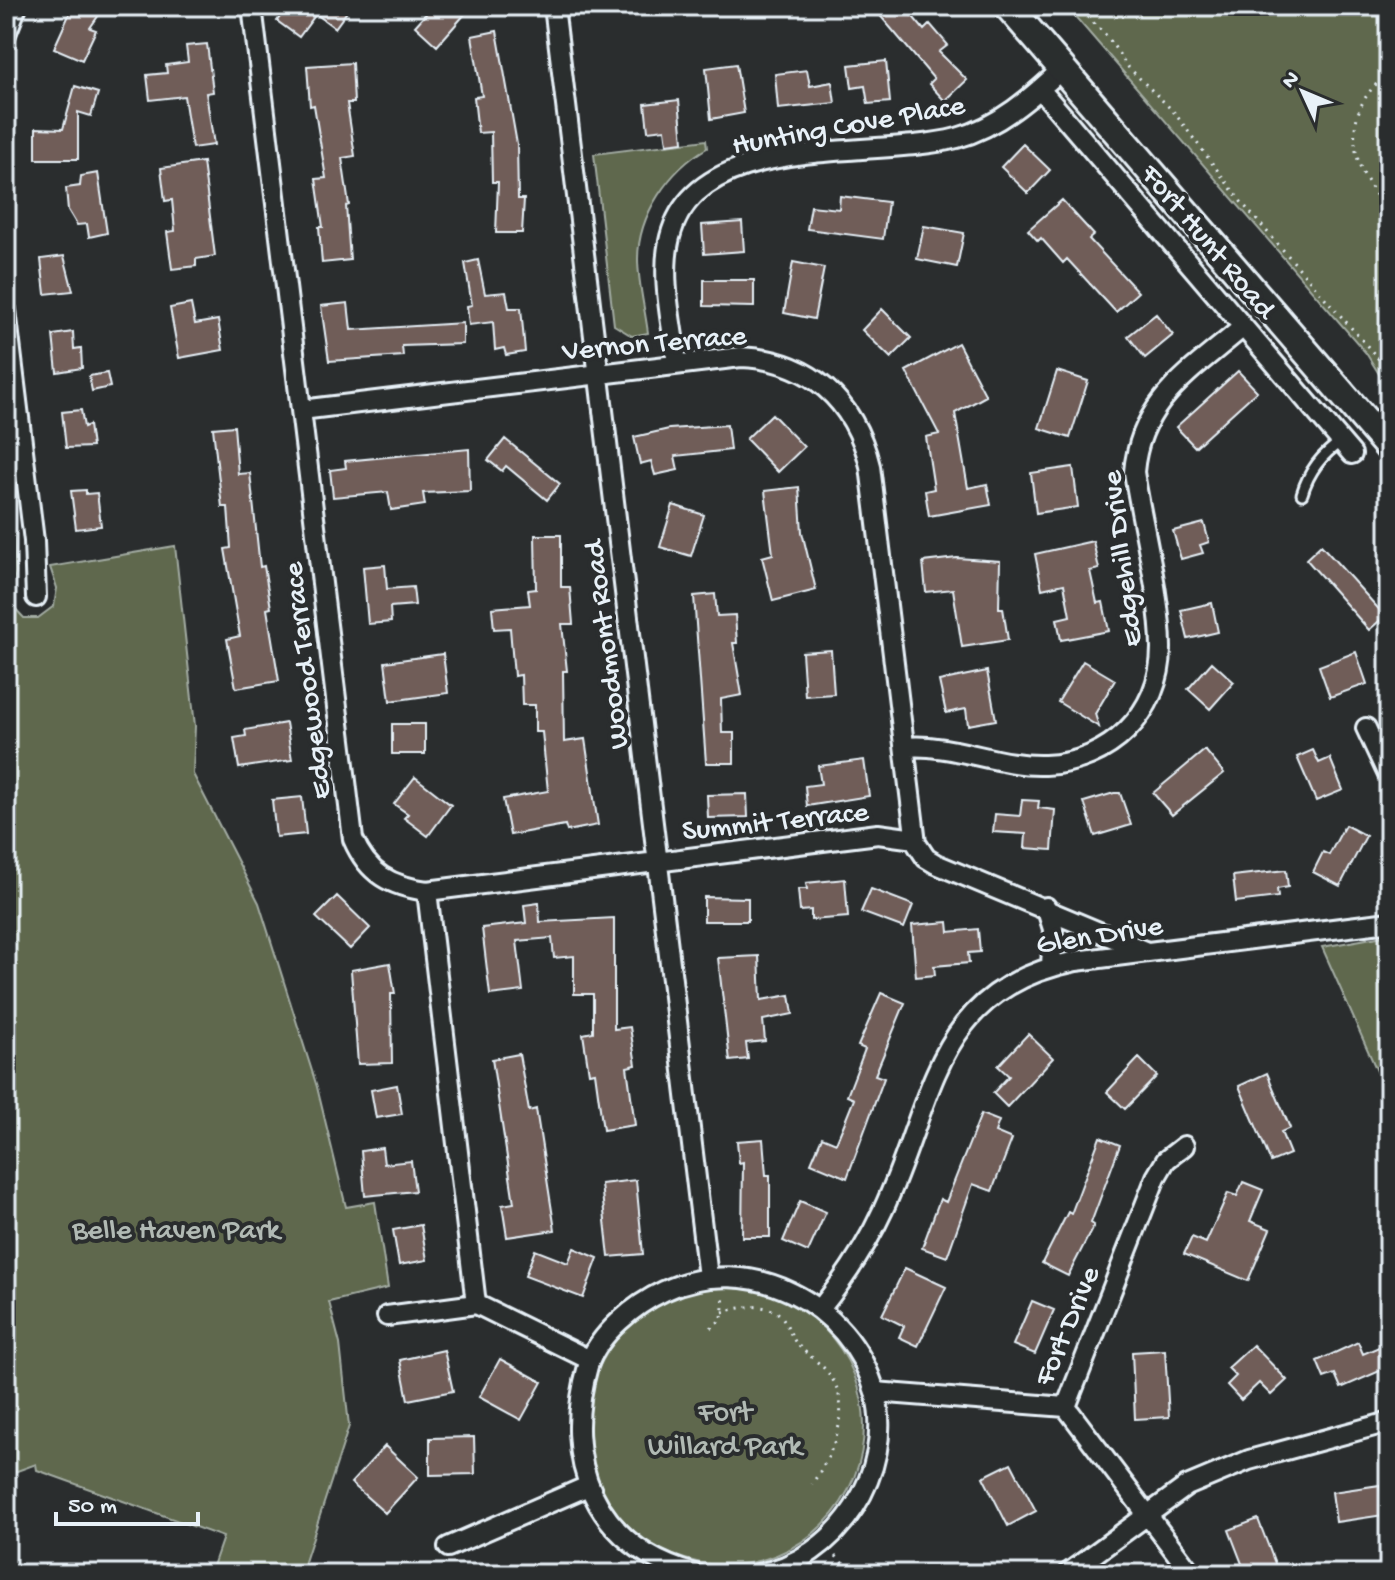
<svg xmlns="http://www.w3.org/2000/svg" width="1395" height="1580" font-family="'Gochi Hand',sans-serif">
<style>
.green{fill:#5e674e;stroke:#a3aca3;stroke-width:2}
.building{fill:#705d59;stroke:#e8f1f8;stroke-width:2}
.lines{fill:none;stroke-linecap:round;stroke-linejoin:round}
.lane-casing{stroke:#e8f1f8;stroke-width:15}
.street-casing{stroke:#e8f1f8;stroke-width:24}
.secondary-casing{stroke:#e8f1f8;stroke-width:32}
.path{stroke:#e8f1f8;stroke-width:3;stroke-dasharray:2 6;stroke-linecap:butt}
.lane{stroke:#2a2d2e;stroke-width:9}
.street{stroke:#2a2d2e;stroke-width:18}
.secondary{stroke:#2a2d2e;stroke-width:26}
.labels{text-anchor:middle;stroke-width:8;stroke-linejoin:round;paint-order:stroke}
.street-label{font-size:30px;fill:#e8f1f8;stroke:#2a2d2e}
.park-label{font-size:30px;fill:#b1bab4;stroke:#2a2d2e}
</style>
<rect width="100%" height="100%" fill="#2a2d2e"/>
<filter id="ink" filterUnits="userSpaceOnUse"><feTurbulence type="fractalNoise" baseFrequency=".0125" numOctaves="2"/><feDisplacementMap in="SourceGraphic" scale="16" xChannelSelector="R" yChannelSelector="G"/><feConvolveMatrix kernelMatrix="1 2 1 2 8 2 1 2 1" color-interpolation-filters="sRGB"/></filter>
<g filter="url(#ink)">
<path class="green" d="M1066,6H1389V390L1366,353Z
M706,140L707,148C669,170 638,215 638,259C638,283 645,309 648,333L632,336L614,325L594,154Z
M12,507L16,573L11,590L12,605L24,618H38L54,606L57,588L50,567L175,546L195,726L193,774L259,903L317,1087L346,1207L375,1202L388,1288L329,1302L340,1344L349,1426L301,1574L212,1569L223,1537L37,1470L36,1464L6,1475V509Z
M1389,935V1098L1322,947Z
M586 1426a139 139 0 1 1 278 0a139 139 0 1 1-278 0Z"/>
<path class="building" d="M73,6H105L90,28L96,30L82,60L54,48Z
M288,6H351L335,28L316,14L299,37L277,21Z
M433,6H456L465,14L437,46L415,26Z
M872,6H904L924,30L930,24L948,45L939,52L967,80L945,101L929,84L934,79Z
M497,31L517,144L518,199H524L522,233H496L498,182H492L491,132L478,133L474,97L482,96L472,36Z
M207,44L213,92L206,93L214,145L192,148L184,96L150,100L147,75L167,73L166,65L188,62L186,46Z
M886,61L890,102L868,104L865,86L852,88L849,65Z
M352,63L354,103H347L355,156L342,158L349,205L346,206L350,260L322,263L319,227H323L316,179L326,178L314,105L310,106L307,66Z
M736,64L744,113L711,119L706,68Z
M807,70L810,86L832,82L835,103L778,109L775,74Z
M75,86L98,93L91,116L78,112V159H36V128L63,129Z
M679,100L683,142L667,144L665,129L648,131L645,104Z
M1023,144L1050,170L1028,193L1001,167Z
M203,162L215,256L196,259V266L172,269L167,232L175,231L172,200L165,201L161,168Z
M98,173L107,233L89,237L87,224L77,225L68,210L66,188L80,186L81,176Z
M840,196L888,202L883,239L807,229L811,206L839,209Z
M1062,200L1094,235L1089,239L1138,292L1116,312L1067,259L1063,263L1041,238L1038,241L1028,230Z
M742,222L744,251L704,254L702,225Z
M924,226L964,233L957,267L917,259Z
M64,256L73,291L45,294L41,259Z
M478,260L485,294L506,292L509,308H521L525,352L506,355L504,348L495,350L493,322L469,325L467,306L472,305L465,263Z
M793,262L824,268L814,319L784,313Z
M704,280H754V307L704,306Z
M348,303L351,330L463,323V344L402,346L403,356L329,361L321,306Z
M191,304L195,324L218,320L223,350L179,358L170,308Z
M882,309L911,338L891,358L862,330Z
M1156,314L1173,335L1145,358L1128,336Z
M73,332L74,349L81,348L82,368L57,372L53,335Z
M958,343L986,396L955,413L968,488L987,484L991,505L929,516L925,491L934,489L926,437L939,434L906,371Z
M1057,371L1088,381L1070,438L1039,428Z
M1238,371L1257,391L1195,447L1176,427Z
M107,373L110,387L92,391L89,376Z
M81,410L84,427L89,425L92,447L66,448L62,412Z
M772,414L804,447L778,472L746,439Z
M727,425L730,450L675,456L678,470L655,475L651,461L640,464L634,437L669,429Z
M234,426L238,474L250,473L260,567L264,566L271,608L267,609L279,681L236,688L227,639L240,636L225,549L231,548L228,507H222L213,428Z
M505,439L560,484L547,500L506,466L502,471L488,460Z
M469,449L470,491L423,493L425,505L391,510L388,492L333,497L330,470L346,468L345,461Z
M1073,467L1078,507L1036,513L1031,473Z
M799,487L802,532L816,590L773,601L762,557L773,554L765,491Z
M86,490V494L97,493L101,526L76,529L71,491Z
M673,505L704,515L691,556L660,547Z
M1204,523L1209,542L1200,545L1203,553L1181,559L1173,531Z
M535,535H561V587H570L573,624H562L567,671H563L564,742L585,739L598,825L567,831L565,825L510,835L503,799L548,791L542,732H535V705H522L521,675L514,676L510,628L494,629L492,608L530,605L528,590L536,589Z
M1093,541L1099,569L1090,571L1097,603L1103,602L1109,631L1061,640L1057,619L1070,616L1064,584L1042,589L1035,554Z
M1321,545L1385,616L1369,630L1306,559Z
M957,558L1000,561L999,608H1003L1008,640L962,647L953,589L926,592L923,562Z
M385,565L387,589L413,587L415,605L390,607L391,622L368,624L363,567Z
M715,594L717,616L735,615L737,643H733L742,695L721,699L722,733H734V763H706L694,596Z
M1212,603L1218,632L1188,639L1181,610Z
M831,650L834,694L805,696L802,652Z
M1356,652L1367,684L1330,697L1319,666Z
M443,654L448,693L390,701L385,662Z
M1083,661L1115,680L1095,714L1099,727L1058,702Z
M1212,662L1234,682L1210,709L1188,689Z
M987,671L996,720L968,725L966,709L946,713L939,681Z
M286,723L292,760L239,768L234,738L246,736L245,730Z
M392,724H425V754H392Z
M1205,750L1224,773L1172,815L1153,793Z
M1313,750L1319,763L1330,758L1343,790L1316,801L1297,757Z
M864,760L869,796L807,806L805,786L821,784L818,766Z
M415,777L451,805L428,836L404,818L408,814L394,804Z
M1114,793H1120L1131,825L1095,836L1084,802Z
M747,794L748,817L708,818L707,795Z
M302,797L306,834L276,837L272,800Z
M1022,800L1039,801L1038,808L1055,810L1052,850L1025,848L1026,834L993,832L995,814L1020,816Z
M1345,825L1366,836L1340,886L1313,872L1323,852L1329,855Z
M1286,870L1288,887L1277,889L1278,897L1236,902L1233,876Z
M845,879L848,917L811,920V910L800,911L798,889H807L806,883Z
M871,889L913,905L904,928L861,912Z
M337,896L370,928L350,949L316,917Z
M704,897L748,898V921H704Z
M539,903L540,922L614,918V1029L630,1027L636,1065L627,1067L635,1125L603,1130L595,1072L589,1073L583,1034L593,1032V994H574V956L554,958L552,938L517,941L523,991L490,995L482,928L526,923L524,905Z
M948,922L949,932L978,929L980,952L968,953L969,963L934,966L935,975L916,977L912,925Z
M759,956L761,1000L790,995L793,1014L763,1020L765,1041L746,1043L748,1059L730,1061L718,958Z
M390,963L395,994H391L392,1063L358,1064L351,970Z
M881,993L905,1003L875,1075L884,1078L847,1178L811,1163L822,1137L836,1143L844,1124L854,1099L847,1096L865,1049L858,1046Z
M1028,1034L1053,1058L1007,1107L993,1093L1009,1076L998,1066Z
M519,1054L529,1111L536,1109L555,1230L507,1237L502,1205L514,1203L492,1059Z
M1139,1058L1157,1076L1125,1109L1107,1092Z
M1267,1073L1290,1128L1281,1132L1290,1154L1271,1162L1239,1086Z
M397,1085L402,1114L376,1118L371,1090Z
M981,1114L999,1121L995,1132L1012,1139L992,1191L973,1184L947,1257L922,1248L940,1199L946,1202Z
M1100,1137L1120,1145L1091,1223L1094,1225L1068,1276L1042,1263L1068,1212L1071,1214Z
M763,1139L766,1175H770V1237H742L743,1162L739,1163L737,1141Z
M382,1148L384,1164L411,1161L415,1191L365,1196L361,1151Z
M636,1180L643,1254L609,1257L601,1184Z
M1243,1182L1263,1190L1250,1221L1270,1229L1248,1281L1184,1254L1192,1237L1206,1243L1228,1193L1237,1196Z
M800,1201L826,1212L808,1252L783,1241Z
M421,1225L427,1260L399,1265L393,1230Z
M574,1248L598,1258L583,1298L525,1276L535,1250L568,1263Z
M905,1268L946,1287L918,1346L899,1337L904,1326L882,1315Z
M1032,1301L1054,1310L1035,1354L1013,1345Z
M1358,1342L1363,1354L1381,1346L1389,1367L1341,1388L1335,1374L1324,1378L1317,1361Z
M1253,1345L1287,1380L1271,1395L1259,1383L1241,1400L1227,1385L1236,1376L1228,1368Z
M444,1350L453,1391L408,1400L400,1360Z
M1165,1350L1169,1417L1135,1419L1132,1352Z
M500,1359L542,1382L521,1420L479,1397Z
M474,1437L475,1474L430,1475V1438Z
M385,1446L418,1477L385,1513L351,1483Z
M1011,1463L1036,1511L1008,1526L983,1477Z
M1380,1485L1384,1515L1336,1522L1332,1492Z
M1258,1519L1276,1566L1246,1574L1229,1530Z"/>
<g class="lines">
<defs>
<path id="lane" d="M1302,494C1309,470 1322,454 1342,441"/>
<path id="street" d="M252,6L353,839C368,874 390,886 427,891L878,834L915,839
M554,6L708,1277
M6,34L17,6
M1040,89L1352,454
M6,310L34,541L36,597
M677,364C672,323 660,277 670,237C697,130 873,160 957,138C998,127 1032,97 1063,68
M301,410L741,357C810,360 854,400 870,466L916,843L926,858L936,864L1147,952
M1366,728L1389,777
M906,747C953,743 998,767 1045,765C1109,763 1161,713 1161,648C1161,597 1142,524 1134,472C1140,400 1192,371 1243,327
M427,891L476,1304
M1046,907L1053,929L1051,966
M821,1308C845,1278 867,1245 883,1210C936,1097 931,991 1076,961L1389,922
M387,1316L476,1304L590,1360
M875,1392L1066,1407
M1066,1407L1156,1177L1166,1160L1184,1146
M1066,1407L1192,1574
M448,1547L588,1486
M695,1574C594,1547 561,1460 588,1366C598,1334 636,1304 664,1291C749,1251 850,1302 875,1392C896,1471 837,1561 757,1574
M1067,1574L1187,1486L1249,1460L1389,1422"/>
<path id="secondary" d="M1008,6L1389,448"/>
</defs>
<use href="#lane" class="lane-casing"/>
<use href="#street" class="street-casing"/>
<use href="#secondary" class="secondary-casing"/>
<path class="path" d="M1076,6L1107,36L1127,66L1173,111L1242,203L1389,371
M1389,74C1355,96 1346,136 1363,173C1372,191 1384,203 1389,223
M723,1312C741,1307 768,1301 782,1317C788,1325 791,1337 797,1344C807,1355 821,1363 829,1374C855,1409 832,1454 812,1484
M711,1328L722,1319L724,1294
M836,1556L852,1574"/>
<use href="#lane" class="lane"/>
<use href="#street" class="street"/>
<use href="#secondary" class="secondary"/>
</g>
</g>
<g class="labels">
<g class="street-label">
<text transform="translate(848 123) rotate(-10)" y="10">Hunting Cove Place</text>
<text transform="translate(1210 240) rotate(50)" y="10">Fort Hunt Road</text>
<text transform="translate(654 341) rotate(-5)" y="10">Vernon Terrace</text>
<text transform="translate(1120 559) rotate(-97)" y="10">Edgehill Drive</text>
<text transform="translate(604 645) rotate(-97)" y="10">Woodmont Road</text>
<text transform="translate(305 681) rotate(-97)" y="10">Edgewood Terrace</text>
<text transform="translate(775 819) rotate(-6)" y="10">Summit Terrace</text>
<text transform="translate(1099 933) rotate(-9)" y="10">Glen Drive</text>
<text transform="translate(1065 1325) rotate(-67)" y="10">Fort Drive</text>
</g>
<g class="park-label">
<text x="176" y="1238">Belle Haven Park</text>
<text x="725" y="1420">Fort<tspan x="725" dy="34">Willard Park</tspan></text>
</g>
</g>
<rect width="1395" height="1580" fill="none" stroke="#2a2d2e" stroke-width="32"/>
<rect x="16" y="16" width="1363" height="1548" fill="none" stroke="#e8f1f8" stroke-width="3" filter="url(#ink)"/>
<g transform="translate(1303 92) rotate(314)" stroke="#2a2d2e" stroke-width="6" paint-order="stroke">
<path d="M0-6L14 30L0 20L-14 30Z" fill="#e8f1f8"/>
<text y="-12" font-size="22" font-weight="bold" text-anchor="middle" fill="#e8f1f8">N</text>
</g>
<path d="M56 1512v12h142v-12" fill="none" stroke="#e8f1f8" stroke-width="4"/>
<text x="68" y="1512" font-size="24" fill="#e8f1f8" stroke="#2a2d2e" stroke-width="6" paint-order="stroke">50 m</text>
</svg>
